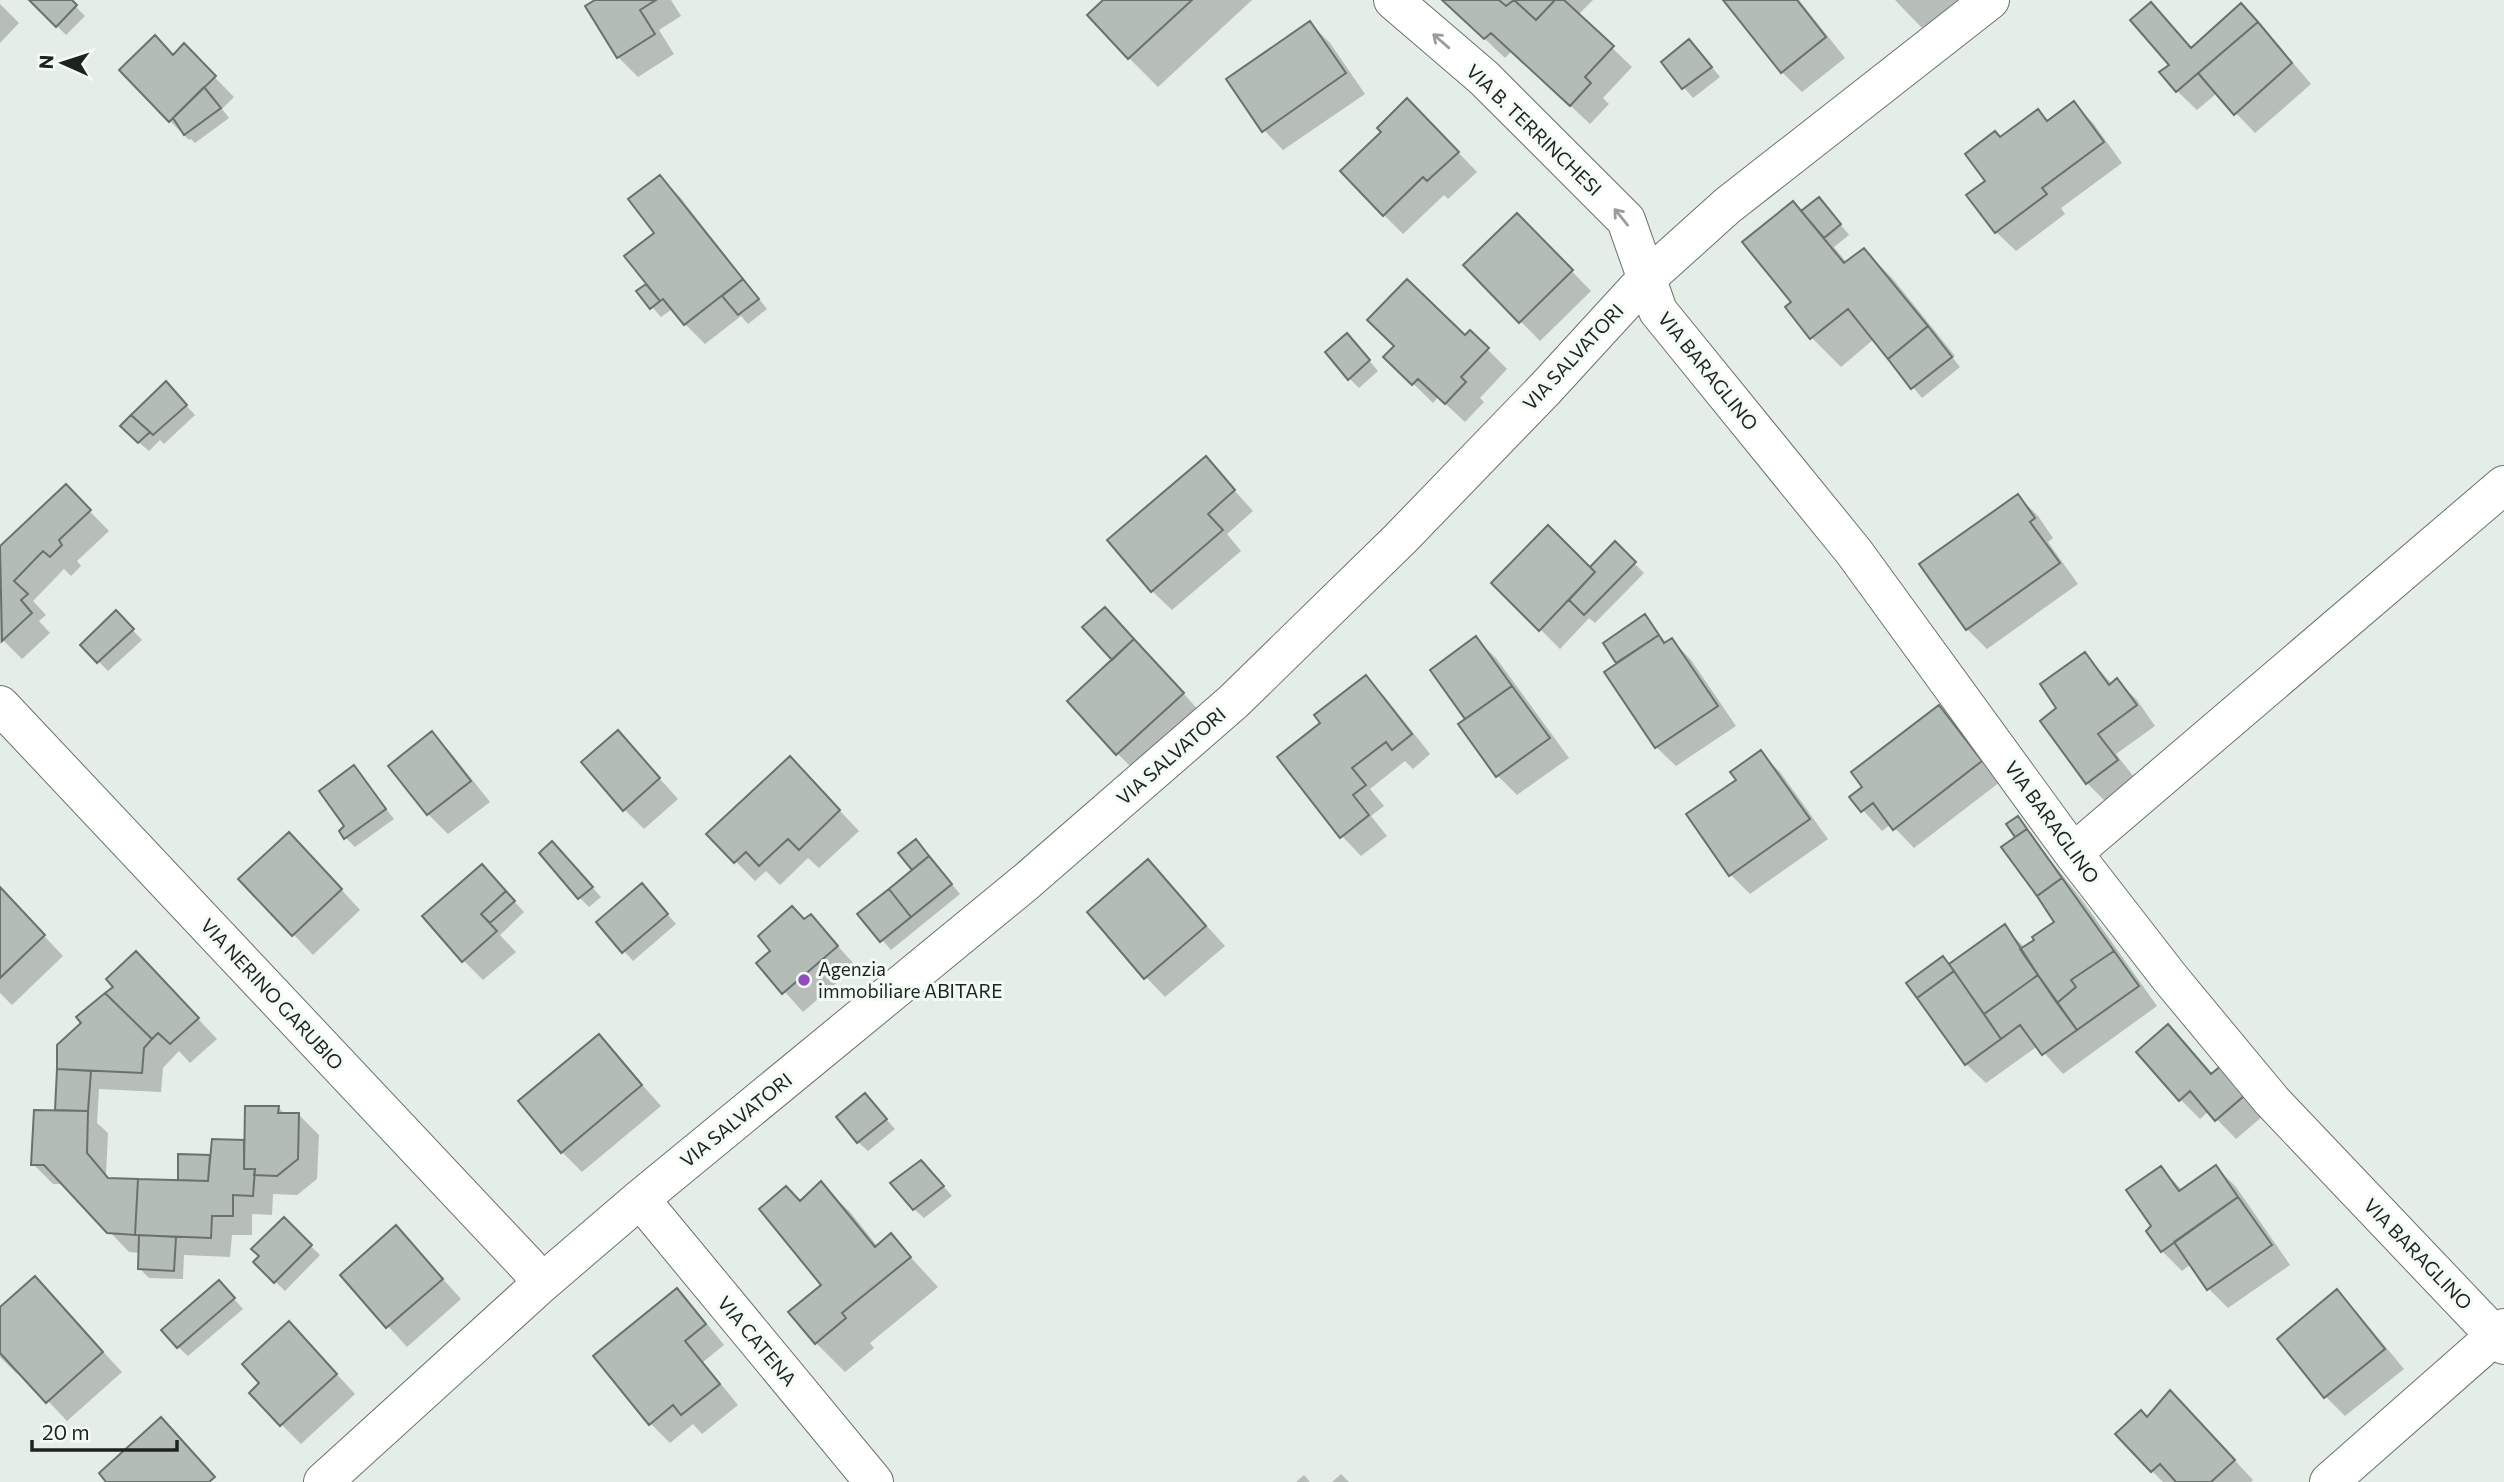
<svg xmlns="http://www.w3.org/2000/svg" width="2504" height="1482" font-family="Commissioner,sans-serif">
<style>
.shadow{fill:#0003;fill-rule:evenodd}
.building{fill:#b4bcb6;stroke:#6a726c;stroke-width:2}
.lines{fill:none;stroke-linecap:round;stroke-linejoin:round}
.minor-casing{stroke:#6b736d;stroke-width:40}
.minor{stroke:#fff;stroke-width:38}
.oneway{stroke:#9a9c9b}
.poi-dot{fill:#944bbd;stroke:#f2fbf4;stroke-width:2.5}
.labels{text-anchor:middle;stroke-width:6;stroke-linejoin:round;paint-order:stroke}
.street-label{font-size:19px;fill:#1f2320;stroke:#f2fbf4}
.poi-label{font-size:19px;fill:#1f2320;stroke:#f2fbf4;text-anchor:start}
</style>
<rect width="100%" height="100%" fill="#e5ede7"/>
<path class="shadow" d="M31,0H69L85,16L66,35Z
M598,0H671L681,16L659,30L674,54L638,77L618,57Z
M1106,0H1252L1158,87L1129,58Z
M1444,0H1593L1578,15L1632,67L1603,98L1609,104L1590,124L1512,51L1505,58Z
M1725,0H1799L1845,58L1802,92L1782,72Z
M1895,0H1958L1922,28Z
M0,4L19,23L0,43Z
M2151,4L2192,49L2261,25L2311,84L2255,133L2217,93L2197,110L2177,91Z
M1310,23L1330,43L1365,94L1283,150L1264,130Z
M184,46L234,97L222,109L229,118L195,143L191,139L189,140L170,121Z
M1699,51L1720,77L1693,98L1663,63Z
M2074,103L2093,123L2122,163L2061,208L2065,214L2016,251L1996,232L1988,181L2000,139L2038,111L2048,122Z
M1427,120L1477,172L1448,199L1444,195L1403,234L1384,215Z
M660,177L680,197L767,309L748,324L741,316L705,344L671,310L661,317L639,292L649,284L656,233Z
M1828,209L1849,235L1834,247L1847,263L1864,250L1893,279L1955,356L1953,358L1960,367L1922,398L1874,339L1841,367L1812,338L1787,307L1793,302L1802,213Z
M1517,215L1591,291L1540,341L1465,265Z
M1470,332L1507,369L1480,398L1484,402L1465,422L1438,397L1433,403L1386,357L1465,337Z
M1356,345L1378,371L1359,388L1349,378Z
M175,393L195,415L164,444L160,440L149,451L131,436Z
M1206,459L1253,511L1227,534L1241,551L1172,610L1152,591Z
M66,487L109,531L77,561L81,566L71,576L64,569L33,601L46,615L39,621L50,633L22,659L4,641L0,644V548Z
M2018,496L2038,516L2053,538L2048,542L2078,584L1987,649L1967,629L1922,565Z
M1615,544L1644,573L1595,623L1589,618L1560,649L1494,583L1590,569Z
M116,612L142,640L108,671L82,645Z
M1645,616L1667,644L1672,640L1691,660L1736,726L1676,766L1656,747L1619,664L1605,643Z
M1476,639L1496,658L1569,758L1517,795L1498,776L1468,719L1432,670Z
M2085,654L2112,684L2117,680L2137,700L2155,726L2116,754L2137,781L2107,803L2087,783L2059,709Z
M1114,660L1154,661L1202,714L1137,773L1117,753Z
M1366,677L1385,697L1430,754L1413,769L1405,761L1370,789L1384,806L1371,816L1387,836L1361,856L1342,836L1322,723Z
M1938,707L1958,727L2000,782L1914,848L1891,824L1882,831L1851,797L1865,788Z
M618,732L678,799L644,829L624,809Z
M432,733L451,753L490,802L448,834L428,814L390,766Z
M1760,753L1780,772L1828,839L1750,894L1730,874L1739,780Z
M354,767L394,819L355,847L345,837Z
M809,778L859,831L819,868L808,858L780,885L766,871L755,881L709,834Z
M2017,818L2082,900L2157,1006L2063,1074L2038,1046L1986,1083L1966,1064L1943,959L1950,966L2004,927L2025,948L2057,922L2017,837L2008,824Z
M916,841L960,894L891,950L860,914L915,870L900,853Z
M562,853L601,897L589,907L580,898Z
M309,854L360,910L313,955L241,879Z
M1148,861L1225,946L1165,997L1146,977Z
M482,866L524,912L500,935L516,952L483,980L463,960Z
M0,889L63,956L12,1005L0,993Z
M651,895L676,924L633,961L598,922Z
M810,916L856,966L803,1012L759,963Z
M155,973L217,1039L190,1063L179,1051L163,1068L161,1092L99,1089L97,1123L108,1133L106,1175L111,1180L180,1182V1156L209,1157L211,1159L213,1141L246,1142L278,1107L285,1114L299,1115L319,1135L317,1179L297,1195L273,1194L272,1215L252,1214V1235H232L230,1257L184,1255L183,1279L149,1278L139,1268L140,1253L129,1252L64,1184H53L33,1164L59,1112L56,1109L59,1046Z
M2168,1026L2213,1075L2222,1068L2263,1116L2236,1139L2209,1111L2200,1119L2180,1099Z
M599,1036L661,1106L582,1172L562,1152Z
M874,1105L895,1129L868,1151L858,1142Z
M2216,1167L2236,1187L2290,1265L2228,1308L2208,1288L2191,1264L2182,1271L2162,1251L2154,1227L2161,1168L2183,1191ZM2182,1238L2170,1247L2168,1245Z
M931,1172L952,1196L924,1218L914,1209Z
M821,1184L850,1212L878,1247L891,1236L938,1287L870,1343L874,1348L845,1372L816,1343L791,1312L824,1285L800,1203Z
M284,1220L320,1255L285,1291L255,1262Z
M396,1227L461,1299L407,1347L342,1275Z
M35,1278L122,1372L67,1421L20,1371L17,1374L0,1357V1309Z
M677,1291L696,1310L724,1345L703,1362L738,1405L702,1434L693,1424L670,1443L650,1423Z
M228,1292L243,1309L188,1356L178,1347Z
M2336,1292L2356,1311L2404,1369L2345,1416L2326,1397L2279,1339Z
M308,1343L355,1394L301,1444L281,1424Z
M2190,1412L2253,1480L2251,1482H2163L2152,1471L2147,1419Z
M1341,1474L1349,1482H1332Z
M1304,1475L1310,1482H1296Z"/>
<path class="building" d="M29,0H72L77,5L56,27Z
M595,0H656L640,10L655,34L617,58L585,6Z
M1103,0H1192L1128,59L1087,15Z
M1442,0H1499L1506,6L1514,0L1536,20L1555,0H1564L1614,46L1585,77L1591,83L1570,106L1491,33L1484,39Z
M1514,0H1555L1536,20Z
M1723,0H1797L1826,37L1781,73Z
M2151,2L2191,48L2241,3L2258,22L2176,92L2159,72L2169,65L2130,20Z
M1310,21L1346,73L1262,132L1226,79Z
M2258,22L2292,63L2234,115L2198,73Z
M155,35L173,55L184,43L216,76L169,122L119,70Z
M1689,39L1712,67L1682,89L1661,62Z
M204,87L221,108L184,135L173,118Z
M1407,98L1459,152L1427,181L1423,177L1383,216L1340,171L1381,132L1377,128Z
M2074,101L2104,142L2042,188L2047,194L1995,233L1966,195L1985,181L1965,154L1995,131L2000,137L2038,109L2047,121Z
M660,175L743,279L684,325L663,299L660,301L624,256L654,233L628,199Z
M1819,197L1841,224L1824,238L1801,211Z
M1793,201L1844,263L1864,248L1928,326L1888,359L1848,309L1810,339L1785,307L1791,302L1742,242Z
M1517,213L1573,270L1519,323L1463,265Z
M743,279L759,299L738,315L722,296Z
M1407,279L1465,335L1470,330L1489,348L1461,377L1466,382L1445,404L1418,379L1412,385L1383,357L1394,346L1367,320Z
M646,284L660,301L650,309L636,291Z
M1928,326L1952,357L1911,389L1888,359Z
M1347,333L1370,360L1348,380L1325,352Z
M166,381L187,405L153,435L131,415Z
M131,415L150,432L138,443L120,426Z
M1206,456L1235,490L1208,514L1223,530L1151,592L1107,540Z
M66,484L91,510L59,540L62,545L50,557L43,551L14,581L28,594L21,600L32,613L2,641L0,546Z
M2018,494L2035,518L2030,522L2060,563L1966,630L1919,564Z
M1548,525L1595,572L1539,631L1491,583Z
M1615,541L1636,562L1584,615L1569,600L1595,572L1590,567Z
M1105,607L1134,639L1112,660L1082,627Z
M116,610L134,629L97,663L80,645Z
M1645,614L1659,635L1616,663L1603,643Z
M1659,635L1664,643L1672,638L1718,706L1655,748L1604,672Z
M1476,636L1512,686L1465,719L1430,670Z
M1134,639L1184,693L1116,755L1067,701Z
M2085,652L2109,685L2117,678L2137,705L2098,734L2118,760L2086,784L2040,721L2056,708L2040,684Z
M1366,675L1412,734L1392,750L1386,742L1352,768L1366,785L1353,795L1369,815L1340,838L1277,757L1320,723L1314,715Z
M1512,686L1550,738L1496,777L1458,724Z
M1939,705L1982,761L1893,830L1873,803L1861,812L1849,797L1862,787L1851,772Z
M618,730L660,778L623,811L581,762Z
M432,731L471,781L427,815L388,766Z
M1761,750L1810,819L1729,876L1686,814L1736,780L1730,772Z
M790,756L840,810L799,850L788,839L759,866L746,852L734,863L706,834Z
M354,765L386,809L344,839L339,831L344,826L319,791Z
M2018,816L2027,829L2015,837L2006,824Z
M2027,829L2062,878L2037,896L2001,847Z
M289,832L342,889L292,936L238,879Z
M916,839L929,856L912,870L898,853Z
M552,841L593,887L578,899L539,853Z
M929,856L952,884L911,917L889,889Z
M1148,859L1206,926L1144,979L1087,912Z
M482,864L506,891L481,914L497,931L462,962L422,916Z
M2062,878L2114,951L2071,980L2076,987L2057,1003L2020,949L2034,940L2032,937L2054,922L2037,896Z
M642,883L668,914L622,953L596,922Z
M0,887L45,935L0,978Z
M889,889L911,917L880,942L857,914Z
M506,891L515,901L490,923L481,914Z
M792,906L804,919L811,914L838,946L782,994L756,963L770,951L758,936Z
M2005,924L2038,975L1984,1014L1949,964Z
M136,951L199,1018L170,1044L158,1033L152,1039L105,993L113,987L106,979Z
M2114,951L2139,986L2077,1030L2057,1003L2076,987L2071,980Z
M1943,956L1954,971L1917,998L1906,983Z
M1954,971L2001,1039L1965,1065L1917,998Z
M2038,975L2077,1030L2042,1055L2020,1025L2001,1039L1984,1014Z
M105,993L152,1039L144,1048L142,1073L57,1069V1045L81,1023L76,1017Z
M2168,1024L2211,1074L2222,1065L2245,1095L2215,1121L2190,1091L2179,1101L2136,1052Z
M599,1034L642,1085L561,1153L518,1101Z
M57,1069L91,1071L88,1111L55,1110Z
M865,1093L887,1119L857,1143L836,1117Z
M245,1106H279L278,1113H299L298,1159L277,1176L254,1175L255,1169H244Z
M34,1110L88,1111L87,1153L108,1178L138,1179L135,1235L107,1233L44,1165H31Z
M212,1139L244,1140V1169H255L253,1196L233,1195V1216H212L211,1238L135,1235L138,1179L208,1181Z
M178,1154L210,1155L208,1181L178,1180Z
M921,1160L944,1186L913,1210L890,1183Z
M2216,1165L2238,1197L2161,1252L2146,1231L2151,1226L2126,1190L2161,1166L2179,1191Z
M821,1181L875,1247L891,1233L911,1257L842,1313L846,1318L815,1344L788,1312L821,1285L759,1209L786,1186L800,1201Z
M2238,1197L2272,1245L2207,1290L2174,1242Z
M284,1217L312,1245L274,1283L253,1262L259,1256L251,1249Z
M396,1225L443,1279L386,1328L340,1275Z
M139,1235L176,1237L174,1271L138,1269Z
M35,1276L103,1352L46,1403L0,1353V1307Z
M219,1280L235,1298L177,1348L161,1330Z
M677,1288L706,1324L685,1341L720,1384L681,1415L673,1405L649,1425L593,1356Z
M2337,1289L2385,1349L2324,1398L2277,1339Z
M289,1321L337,1374L280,1426L249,1393L259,1383L242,1364Z
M2170,1390L2235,1460L2211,1482H2176L2160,1464L2151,1472L2115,1434L2141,1410L2147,1417Z
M161,1417L215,1477L209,1482H106L99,1473Z"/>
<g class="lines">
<defs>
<path id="minor" d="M1393,0L1484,78L1626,220L1658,311L1854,552L2073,853L2170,978L2272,1101L2504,1345
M0,705L528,1266L542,1283
M2073,853L2504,485
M640,1199L874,1482
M323,1482L542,1283L640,1199L1027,881L1233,702L1400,539L1546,388L1646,279L1727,206L1990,0
M2329,1482L2504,1328"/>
</defs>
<use href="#minor" class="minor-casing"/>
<use href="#minor" class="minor"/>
</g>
<defs><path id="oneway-shaft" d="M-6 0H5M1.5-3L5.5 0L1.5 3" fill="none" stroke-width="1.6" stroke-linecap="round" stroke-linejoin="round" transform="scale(1.75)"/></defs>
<g class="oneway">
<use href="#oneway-shaft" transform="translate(1441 41) rotate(-139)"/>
<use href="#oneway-shaft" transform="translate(1621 217) rotate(-129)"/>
</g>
<circle class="poi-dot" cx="804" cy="980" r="7"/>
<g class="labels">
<g class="street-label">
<text transform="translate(1534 130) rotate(44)" y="7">VIA B. TERRINCHESI</text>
<text transform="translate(1573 357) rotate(-47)" y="7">VIA SALVATORI</text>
<text transform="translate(1708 371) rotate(51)" y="7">VIA BARAGLINO</text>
<text transform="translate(1171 756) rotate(-41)" y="7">VIA SALVATORI</text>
<text transform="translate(2052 822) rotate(54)" y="7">VIA BARAGLINO</text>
<text transform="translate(272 994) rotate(47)" y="7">VIA NERINO GARUBIO</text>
<text transform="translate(736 1120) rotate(-39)" y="7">VIA SALVATORI</text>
<text transform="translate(2418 1254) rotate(46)" y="7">VIA BARAGLINO</text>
<text transform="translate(757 1341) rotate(50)" y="7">VIA CATENA</text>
</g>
<g class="poi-label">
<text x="818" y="976">Agenzia<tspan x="818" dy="22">immobiliare ABITARE</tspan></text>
</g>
</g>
<g transform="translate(63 63) rotate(273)" stroke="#f2fbf4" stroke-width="5" paint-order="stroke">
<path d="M0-5L12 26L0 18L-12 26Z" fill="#1f2320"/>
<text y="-10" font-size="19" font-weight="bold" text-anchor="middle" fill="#1f2320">N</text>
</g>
<path d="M32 1440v10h145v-10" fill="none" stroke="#1f2320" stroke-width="3.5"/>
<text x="42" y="1440" font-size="21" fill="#1f2320" stroke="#f2fbf4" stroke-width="5" paint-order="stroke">20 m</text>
</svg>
